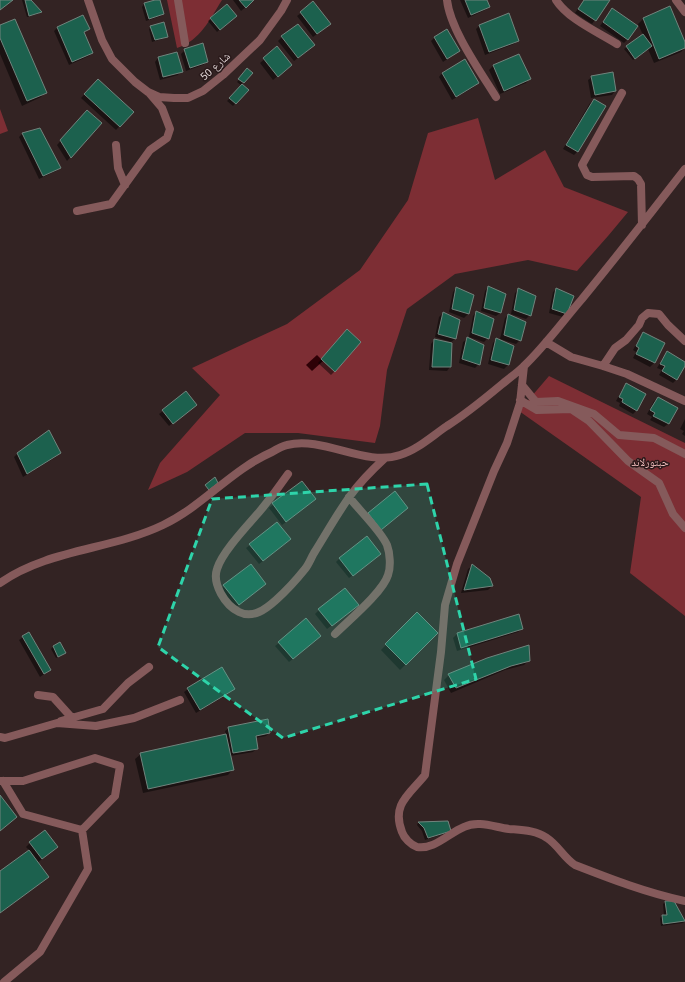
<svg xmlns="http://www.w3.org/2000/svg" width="685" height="982" font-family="'Fira Sans','Noto Naskh Arabic',sans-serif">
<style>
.green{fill:#7d2e34}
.water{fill:#2e0106}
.shadow{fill:#0007}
.building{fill:#1c614e;stroke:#71847d}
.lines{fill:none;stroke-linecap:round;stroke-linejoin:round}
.street{stroke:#855a5b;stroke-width:8}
.marked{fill:#2ed4aa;fill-opacity:0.2;stroke:#2ed4aa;stroke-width:3;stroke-dasharray:8 5;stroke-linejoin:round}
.labels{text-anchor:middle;stroke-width:3;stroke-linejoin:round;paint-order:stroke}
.street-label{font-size:11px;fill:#dfd4d4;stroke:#29191a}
.park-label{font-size:11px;fill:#f5bfbf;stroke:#29191a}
</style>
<rect width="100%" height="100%" fill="#332323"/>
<path class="green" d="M167,0H222C210,19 200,41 177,48Z
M0,109L8,131L0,134Z
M478,118L495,180L545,150L564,187L628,212L608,236L577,271L528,260L455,274L407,309L387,370L380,426L375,443L298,433H245L187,472L148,490L160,463L220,395L192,368L287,324L360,270L408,200L428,133Z
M549,376L685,443V616L630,573L641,497L519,411Z"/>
<path class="water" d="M317,355L323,361L312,371L306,365Z"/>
<path class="shadow" d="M22,0H30L40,12L38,14L27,17Z
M159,0L163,14L161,16L146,21L142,7L144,4Z
M233,0H254L241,11Z
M460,0H486L489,7L485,10L468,18Z
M584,0H609L592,24L575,13Z
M226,6L233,18L217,32L208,21Z
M670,8L685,45V48L681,52L654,63L648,49L633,60L624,49L643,35L638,24L643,19Z
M301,13L326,27L313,37L297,16Z
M609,13L628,39L624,43L600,26Z
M508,14L518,40L514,44L485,55L476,29L479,26Z
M83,16L89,29L84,33L92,52L89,56L69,65L54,31L57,28Z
M0,26L46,92L41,97L22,106L0,54Z
M151,27L167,36L165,38L152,42L149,29Z
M282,37L310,49L294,61L278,41Z
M434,38L459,51L443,62L431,41Z
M277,48L287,68L273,80L260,63Z
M185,50L207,62L203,65L186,71L181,54Z
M519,55L529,79L526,83L500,94L489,70L493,66Z
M158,58L181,71L178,75L160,80L155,62Z
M465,60L478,83L474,87L452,100L439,77L442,73Z
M248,70L251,73L241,85L247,90L233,106L227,101L242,86L237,82Z
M592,77L615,91L612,95L591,98L588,80Z
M98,80L133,112L116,130L81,98Z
M594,100L604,106L577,152L574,155L563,149L590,103Z
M84,115L101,123L67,161L57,145Z
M22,134L59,167L56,171L39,179L19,137Z
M488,287L504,294L500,313L496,316L481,311L485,291Z
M456,288L473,296L468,314L464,318L449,312L453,292Z
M556,289L566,313L563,317L549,313L553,292Z
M518,290L530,315L526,319L511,314L515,293Z
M476,312L488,338L484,342L469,337L473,316Z
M443,313L455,339L451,342L435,337L439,317Z
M508,315L520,340L516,344L500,339L505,318Z
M643,333L664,344L654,363L650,367L633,358L636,352L633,350L640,337Z
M343,334L335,371L331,375L318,363Z
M467,339L479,364L475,368L459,363L463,342Z
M496,339L512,346L508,365L504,369L488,364L493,343Z
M434,340L450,367L447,371L429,370L431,344Z
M667,352L685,363L677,379L673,383L659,375L662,370L657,368L664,356Z
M626,384L637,410L633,414L619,406L620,403L616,401L623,388Z
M658,398L677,408L668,424L664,427L650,420L652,417L647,414L654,401Z
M192,408L169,426L159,414L163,411Z
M685,419V436L682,434L684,431L680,429Z
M60,453L56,457L23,477L14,457L17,454Z
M301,482L311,503L282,525L269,508Z
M286,543L259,564L246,548L250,545Z
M340,558H376L349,578L336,562Z
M472,566L492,586L488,590L461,593L468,569Z
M224,586L261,587L235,608L220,590Z
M354,608L327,629L315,614L319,610Z
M417,613L437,633L400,670L381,650Z
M518,616L522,629L518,632L457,651L453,638L457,634Z
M29,633L50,670L40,677L19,640Z
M316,640L289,662L275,646L279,643Z
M53,647L65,653L56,658L51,649Z
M529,660L524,665L505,670L451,693L444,680L449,675Z
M188,689H234L231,692L196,713L184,692Z
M229,728L269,733L266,736L255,738L257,748L253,752L230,756L233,769L228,775L143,793L135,759L141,754L226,735L225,731Z
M447,822V833L425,840L422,831L417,825L418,823Z
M30,843L57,847L37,863L48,877L0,913V872L29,850L26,847Z
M665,902H673L685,921L683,923L661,926L660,918L662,916H664L663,904Z"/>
<path class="building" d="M0,0H13L0,10Z
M25,0H31L42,12L29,16Z
M155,0H160L164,14L149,19L144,3Z
M239,0H254L246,8Z
M465,0H487L490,7L471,15Z
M584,0H610L596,21L578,9Z
M313,1L331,24L317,34L300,12Z
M227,4L237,16L220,30L210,18Z
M670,6L685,42V48L659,59L643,18Z
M612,8L638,26L628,40L603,22Z
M509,13L519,41L489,52L479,25Z
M83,15L90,29L84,32L93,53L72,62L57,27Z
M15,19L47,93L27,101L0,38V25Z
M164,22L168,37L155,40L150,26Z
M298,24L315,45L298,58L281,36Z
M447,29L460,51L447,59L434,37Z
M643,34L652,46L635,59L626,46Z
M203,43L208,62L190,68L184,49Z
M277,46L292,65L278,77L263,58Z
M177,52L183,72L163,77L158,57Z
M519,54L531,79L504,91L493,65Z
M465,59L479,83L456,97L442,73Z
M247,68L253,73L244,83L238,79Z
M613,72L616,91L595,95L591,76Z
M98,79L134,112L120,127L84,94Z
M242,84L249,90L236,104L229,98Z
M594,99L606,106L578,152L566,145Z
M87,110L102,123L71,158L60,140Z
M40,128L61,168L43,176L22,133Z
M488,286L506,294L501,313L484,308Z
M456,287L474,295L469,314L452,309Z
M518,288L536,296L531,316L514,310Z
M556,288L574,296L567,314L552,309Z
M476,311L494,319L489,339L472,333Z
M443,312L460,320L456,339L438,334Z
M508,314L526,322L521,341L504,335Z
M347,329L361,342L335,372L321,359Z
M643,332L665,343L655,363L636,354L639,348L636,346Z
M467,337L484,345L480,365L462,359Z
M496,338L514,346L509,365L491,360Z
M434,339L452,343L451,367H432Z
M667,351L685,362V366L677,380L662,371L665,366L660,364Z
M626,383L646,394L637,411L622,402L623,399L619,397Z
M186,391L197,405L173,424L162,410Z
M658,397L678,408L669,424L653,416L655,413L650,410Z
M49,430L61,453L27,474L17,453Z
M215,477L218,483L209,490L205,485Z
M302,481L316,499L286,522L272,503Z
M395,491L408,508L381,530L368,513Z
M277,522L291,539L263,561L249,544Z
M367,536L381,554L353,576L339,558Z
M251,564L266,584L239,605L223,585Z
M472,564L490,578L493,586L464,590Z
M345,588L359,605L332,626L318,609Z
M417,612L438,633L406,665L385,644Z
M519,614L523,629L461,648L457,633Z
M306,618L321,636L293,659L278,642Z
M29,632L51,670L44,674L22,636Z
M60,642L66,653L58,657L53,646Z
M529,645L530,661L511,666L456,688L448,674L487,658Z
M222,667L235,689L200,710L187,688Z
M268,719L270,733L256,736L258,749L233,753L228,727Z
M226,734L234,770L148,789L140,753Z
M0,795L17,817L0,831Z
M448,821L451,831L428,838L424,828L418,822Z
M45,830L58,847L42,859L29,842Z
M29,850L49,877L0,913V871Z
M665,901H674L685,921L663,924L662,915H667Z"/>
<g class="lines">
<path class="street" d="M88,0L102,40L112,59L135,82L148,92L159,97L174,98H188L203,91L223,75L260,40L281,11L287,0
M178,0L185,43
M447,0C450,29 480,71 496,97
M556,0C568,19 598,32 617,44
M676,0L685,12
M622,93L582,165L587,175L592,177L634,176L638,179L641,184L642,225
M116,145L118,168L125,185
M77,211L111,204L150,150L167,138L170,129L162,108L150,94
M546,342L571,357L603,366L627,374L685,401
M524,366L520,403L507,443L494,471L457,564L445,605L441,652L425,775C410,794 391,804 402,832C404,838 411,845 417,847C434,850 449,833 464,827C478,820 494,827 509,829C521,830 536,830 547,838C558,845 564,858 575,865C611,879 647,893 685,901
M603,366L615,348L626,340L639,325L642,318L648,313L659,314L668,325L685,341
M522,385L536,402L558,401L594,414L619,435L654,438L685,454
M520,400L537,410L571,409L589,421L628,461L659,483L673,514L685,528
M288,474C279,487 270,499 260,511C248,525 222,552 217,569C212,584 225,605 239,612C253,619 266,609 276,600C286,591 297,579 305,569C309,564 311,558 314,553C326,534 337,514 350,496C360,482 372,470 385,458
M0,583C48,549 111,550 163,525C203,506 231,470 272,452C277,449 282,446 287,445C324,436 365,467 400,455C417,450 432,436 447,426C466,414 483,400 501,385C508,379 517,373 524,366C545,346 563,321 582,299C617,256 651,213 685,169
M335,634C348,621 383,592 388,575C391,567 390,553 387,545C381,531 359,510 349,497
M38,695L53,697L72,718
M61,721L103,709L128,683L149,667
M0,737L5,738L57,723L96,726L134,718L180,700
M0,781H23L95,758L120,766L115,796L82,830L23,814L3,781
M4,982L40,952L88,869L82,830"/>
</g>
<path class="marked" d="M427,484L476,679L283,738L158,647L212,499Z"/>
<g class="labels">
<g class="street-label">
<text transform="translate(215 66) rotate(-42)" y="4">شارع 50</text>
</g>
<g class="park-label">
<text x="650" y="466">حبتورلاند</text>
</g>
</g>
</svg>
